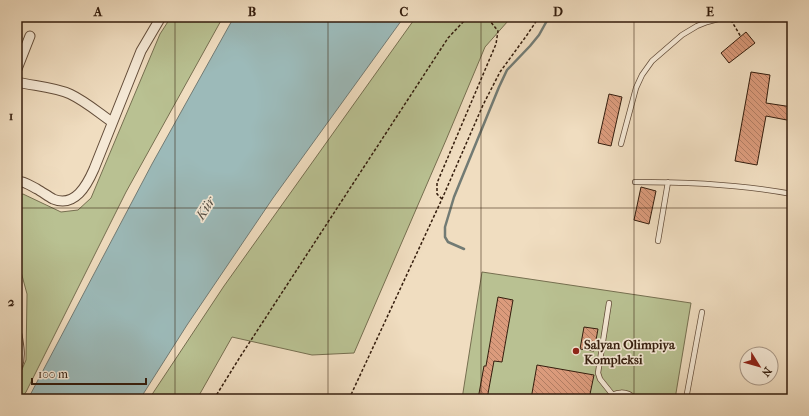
<svg xmlns="http://www.w3.org/2000/svg" width="809" height="416" font-family="'IM FELL French Canon',serif">
<style>
.grass{fill:#b9c192;stroke:#766f50}
.water{fill:#9cbab9;stroke:#727b74}
.lines{fill:none;stroke-linecap:round;stroke-linejoin:round}
.stream{stroke:#727b74;stroke-width:2.5}
.building{fill:url(#building-back-hatch);stroke:#341d0d}
.service-casing{stroke:#634d3a;stroke-width:6}
.minor-casing{stroke:#634d3a;stroke-width:11}
.path{stroke:#341d0d;stroke-width:1.5;stroke-dasharray:3 2;stroke-linecap:butt}
.service{stroke:#f5e9d6;stroke-width:4.5}
.minor{stroke:#f5e9d6;stroke-width:9}
.grid{fill:none;stroke:#341d0d;stroke-width:1;stroke-opacity:0.55}
.poi-dot{fill:#8f2418;stroke:#f5e9d6;stroke-width:1.5}
.labels{text-anchor:middle;stroke-width:3.5;stroke-linejoin:round;paint-order:stroke}
.poi-label{font-size:13px;font-weight:bold;fill:#341d0d;stroke:#f5e9d6;text-anchor:start}
.water-label{font-size:14px;font-style:italic;fill:#534c41;stroke:#f5e9d6}
.neatline{fill:none;stroke:#341d0d;stroke-width:1.5}
.grid-label{font-size:13px;text-anchor:middle;font-weight:bold;fill:#341d0d}
</style>
<defs>
<pattern id="building-back-hatch" width="6" height="6" patternUnits="userSpaceOnUse"><rect width="6" height="6" fill="#db9b7c"/><path d="M-1 5l2 2M0 0l6 6M5-1l2 2" fill="none" stroke="#b27e64"/></pattern>
</defs>
<rect width="100%" height="100%" fill="#f0ddc0"/>
<filter id="stains"><feTurbulence type="fractalNoise" baseFrequency=".005" numOctaves="4"/><feColorMatrix values="0 0 0 0 .2 0 0 0 0 .09 0 0 0 0 .02 0 0 0 .5 -.17"/></filter>
<radialGradient id="worn" r=".72"><stop offset=".6" stop-color="#630" stop-opacity="0"/><stop offset="1" stop-color="#630" stop-opacity=".3"/></radialGradient>
<path class="grass" d="M171,17H223L126,192L26,392L21,399H17V381L26,360L27,294L17,257V195L23,194L61,212L78,210L91,198L160,34Z
M416,17H514L508,21L485,47L446,140L354,353L312,355L232,337L197,399H149L224,286Z
M482,272L691,303L675,399H462Z"/>
<path class="water" d="M234,17H404L273,198L187,325L140,399H28L152,164Z"/>
<g class="lines">
<path class="stream" d="M464,249L448,242L445,237V227L454,197L499,87L507,70L530,46L539,35L549,17"/>
</g>
<path class="building" d="M746,32L755,43L729,63L721,53Z
M751,72L770,75L766,103L792,107V121L766,116L757,165L735,161Z
M609,94L622,97L611,146L598,143Z
M641,187L656,191L649,224L634,220Z
M498,297L513,300L502,362L494,361L487,399H478L484,366H486Z
M584,327L598,329L594,351L580,349Z
M537,365L594,375L589,399H531Z"/>
<g class="lines">
<defs>
<path id="service" d="M621,144L636,88L642,75L652,61L682,35L697,26L707,22L725,17
M635,182C688,182 740,184 792,194
M658,241L668,182
M609,303L598,373L600,379L612,394
M607,399C615,391 627,390 635,399
M686,399L702,312"/>
<path id="minor" d="M17,69L30,36
M17,82C34,86 54,87 70,94C85,101 99,113 112,122
M17,181C24,181 31,186 37,189C42,192 48,196 53,199C75,208 87,185 94,169L141,51L161,17
M17,335C19,346 21,357 17,368"/>
</defs>
<use href="#service" class="service-casing"/>
<use href="#minor" class="minor-casing"/>
<path class="path" d="M731,20L741,37
M442,199L437,194V183L496,44L498,31L490,21L480,17
M214,399L240,357L448,38L464,21L477,17
M349,399L442,199L483,105L500,72L527,35L539,17"/>
<use href="#service" class="service"/>
<use href="#minor" class="minor"/>
</g>
<path class="grid" d="M175,17V399M328,17V399M481,17V399M634,17V399M17,208H792"/>
<circle class="poi-dot" cx="576" cy="351" r="4"/>
<g class="labels">
<g class="poi-label">
<text x="584" y="349">Salyan Olimpiya<tspan x="584" dy="15">Kompleksi</tspan></text>
</g>
<g class="water-label">
<text transform="translate(205 208) rotate(-58)" y="5">Kür</text>
</g>
</g>
<rect width="809" height="416" fill="none" stroke="#f0ddc0" stroke-width="44"/>
<g transform="translate(759 366) rotate(127)"><circle r="19" fill="#f5e9d6" stroke="#a89786"/>
<path d="M0-3L7 15L0 10L-7 15Z" fill="#8f2418"/>
<text y="-6" font-size="11" font-weight="bold" text-anchor="middle" fill="#341d0d">N</text>
</g>
<path d="M32 378v6h114v-6" fill="none" stroke="#341d0d" stroke-width="2"/>
<text x="38" y="378" font-size="12" fill="#341d0d" stroke="#f5e9d6" stroke-width="3" paint-order="stroke">100 m</text>
<rect x="22" y="22" width="765" height="372" class="neatline"/>
<g class="grid-label">
<text x="98" y="16">A</text>
<text x="252" y="16">B</text>
<text x="404" y="16">C</text>
<text x="558" y="16">D</text>
<text x="710" y="16">E</text>
<text x="11" y="120">1</text>
<text x="11" y="306">2</text>
</g>
<rect width="100%" height="100%" filter="url(#stains)"/>
<rect width="100%" height="100%" fill="url(#worn)"/>
</svg>
